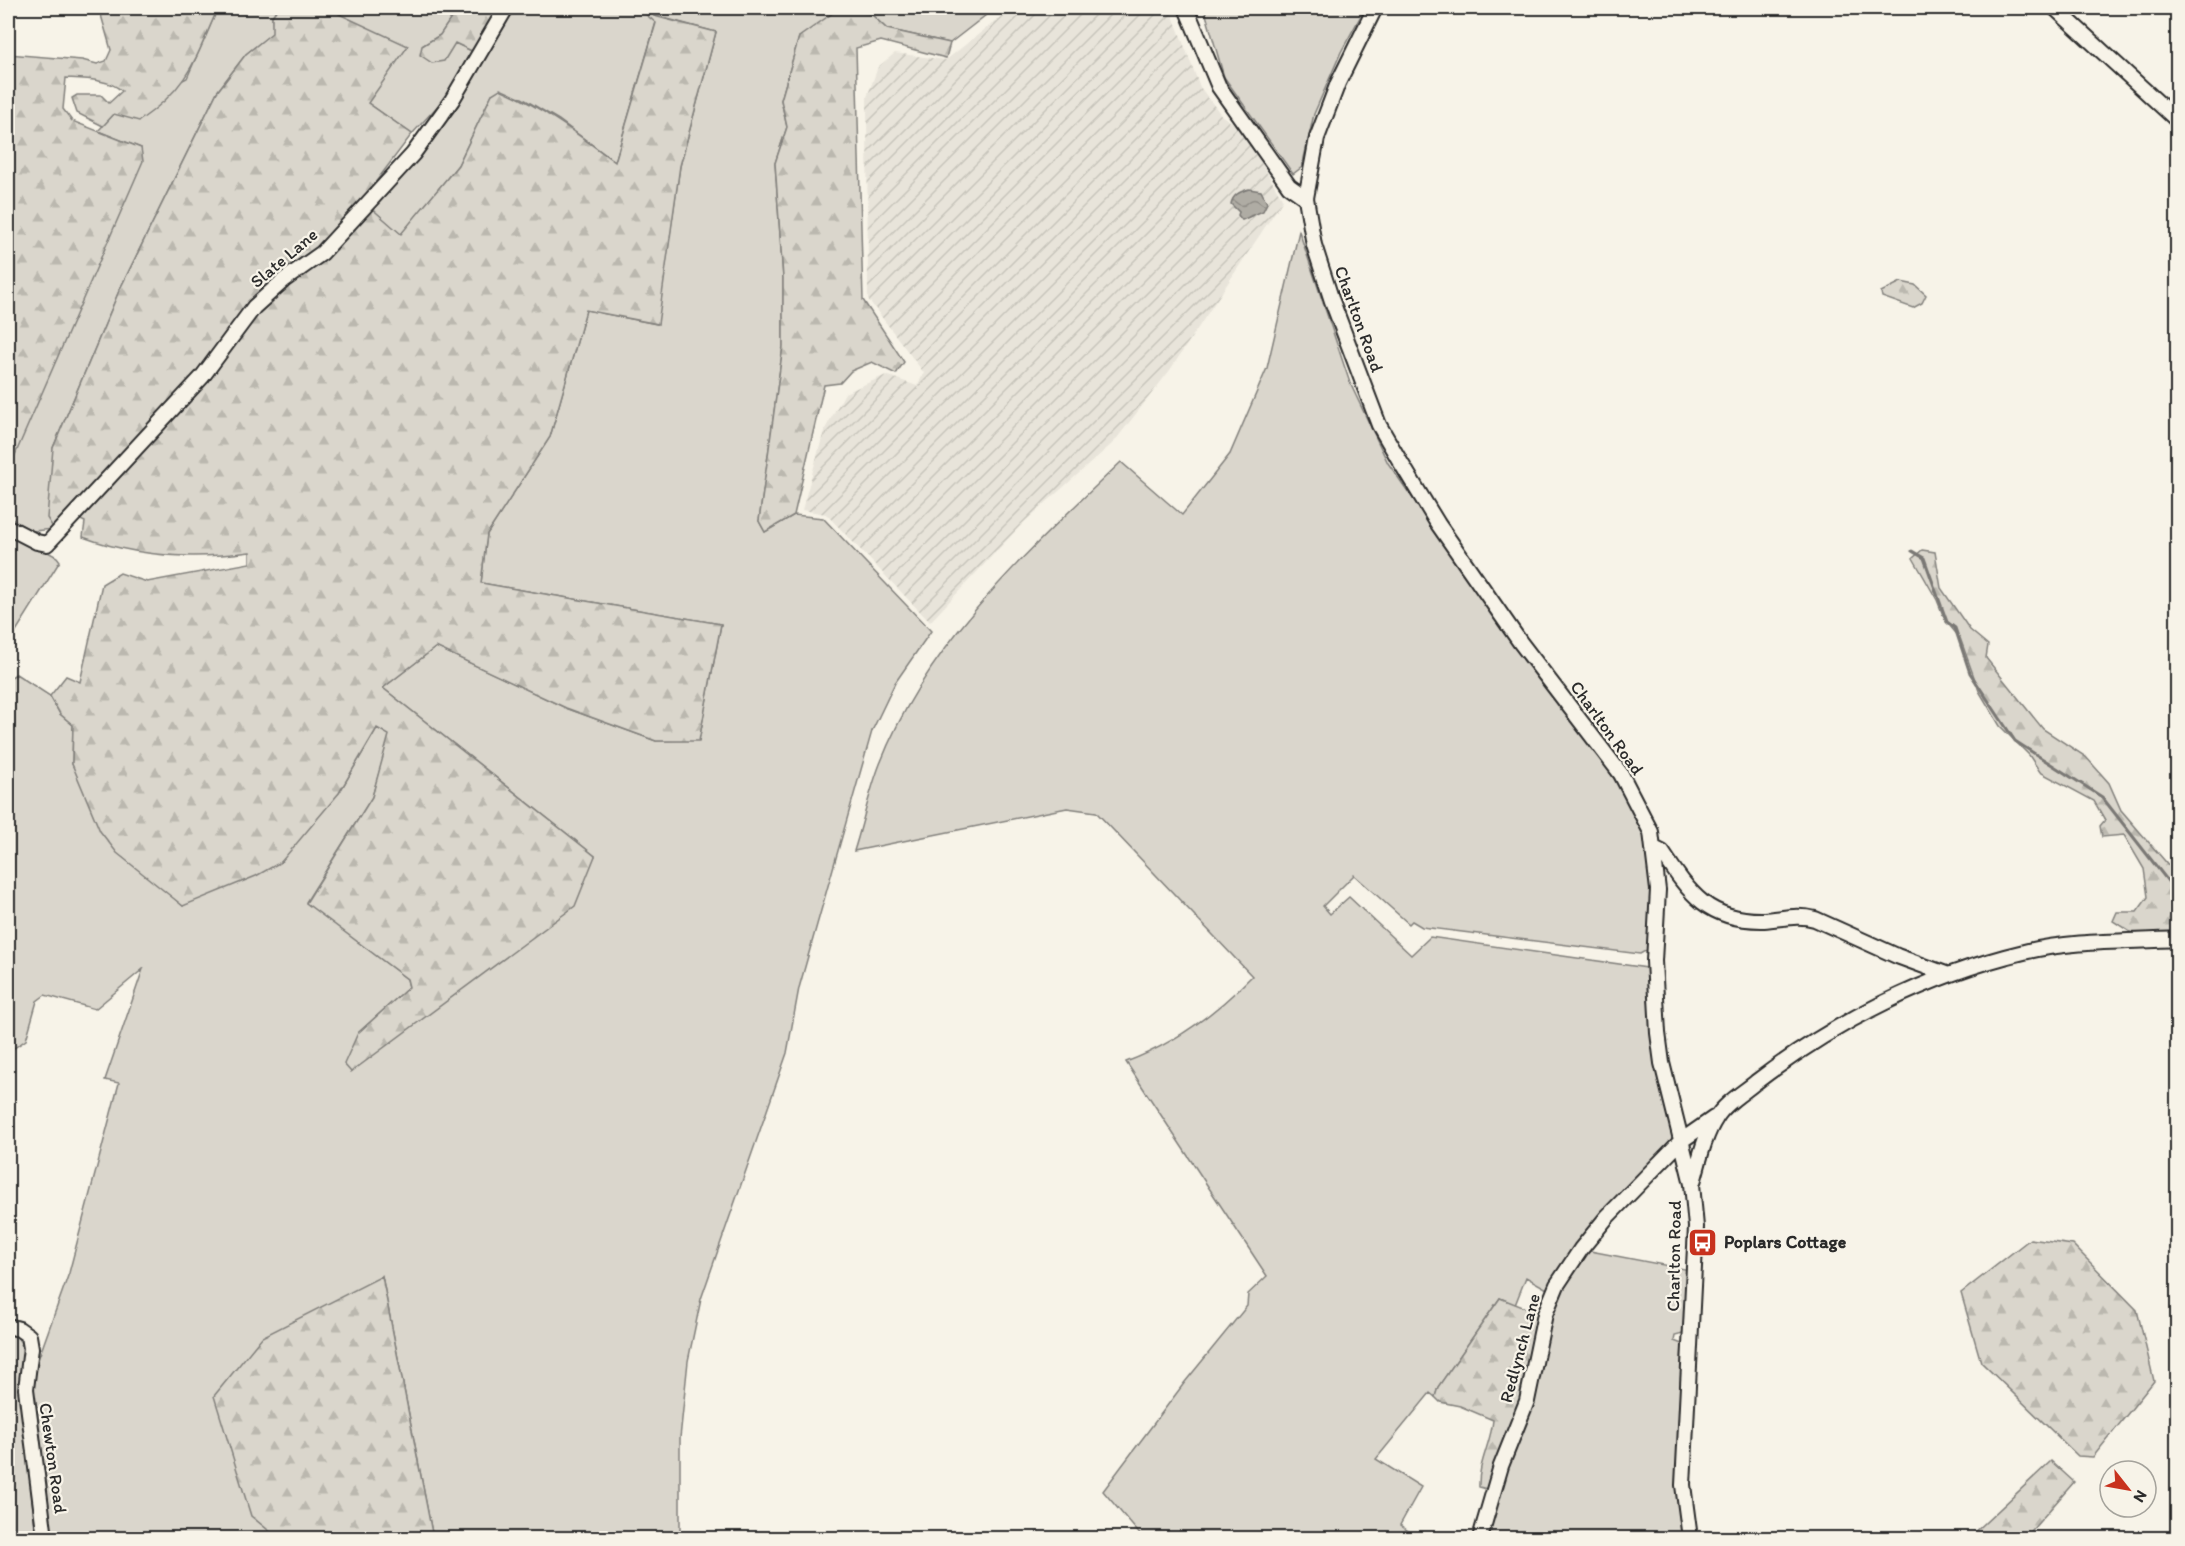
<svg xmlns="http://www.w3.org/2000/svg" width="2185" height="1546" font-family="Itim,sans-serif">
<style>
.industrial{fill:url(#industrial-furrows)}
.grass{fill:#dad6cc;stroke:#82807c;stroke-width:1.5}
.forest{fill:url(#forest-firs);stroke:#82807c;stroke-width:1.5}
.water{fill:url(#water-waves);stroke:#7a7874;stroke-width:1.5}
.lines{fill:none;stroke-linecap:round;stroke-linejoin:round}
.stream{stroke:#7a7874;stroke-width:3}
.minor-casing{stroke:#2b2b2b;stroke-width:18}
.minor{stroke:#f7f3e8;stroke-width:14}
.labels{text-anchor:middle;stroke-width:4.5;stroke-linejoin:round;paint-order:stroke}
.street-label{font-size:18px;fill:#2b2b2b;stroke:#f7f3e8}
.poi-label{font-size:18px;font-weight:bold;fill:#2b2b2b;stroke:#f7f3e8;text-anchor:start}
</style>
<defs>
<pattern id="industrial-furrows" width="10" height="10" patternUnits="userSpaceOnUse" patternTransform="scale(1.5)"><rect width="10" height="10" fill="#e8e4da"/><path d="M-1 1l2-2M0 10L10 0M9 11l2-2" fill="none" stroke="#c7c4bb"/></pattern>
<pattern id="forest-firs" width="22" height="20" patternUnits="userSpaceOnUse" patternTransform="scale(1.5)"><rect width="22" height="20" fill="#dad6cc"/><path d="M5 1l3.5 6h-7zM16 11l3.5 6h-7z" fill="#bbb8af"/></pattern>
<pattern id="water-waves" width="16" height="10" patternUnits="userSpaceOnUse" patternTransform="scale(1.5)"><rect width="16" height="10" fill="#afaca4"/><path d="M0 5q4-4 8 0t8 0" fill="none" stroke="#8f8c86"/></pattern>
</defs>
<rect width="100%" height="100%" fill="#f7f3e8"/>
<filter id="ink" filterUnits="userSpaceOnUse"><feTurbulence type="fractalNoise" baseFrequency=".0167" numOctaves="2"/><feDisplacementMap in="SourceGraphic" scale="12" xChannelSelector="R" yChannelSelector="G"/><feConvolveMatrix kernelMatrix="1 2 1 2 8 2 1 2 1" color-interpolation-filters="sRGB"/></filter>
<g filter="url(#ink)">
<path class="industrial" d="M1012,8H1170L1200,87L1222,116L1241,128L1283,200L1170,370L1114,442L1022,524L930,622L826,514L802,510L824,431L845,393L886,375L917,386L924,373L868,299L867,97L878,67L895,53L946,60Z"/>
<path class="grass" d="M218,8H278L272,16L273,33L246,54L217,92L119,291L53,448L54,529L33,531L8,518V471L141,148L98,131L114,114L187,78Z
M339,8H458L440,35L422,46L455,43L476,53L445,98L412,134L368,103Z
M511,8H638L656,22L615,162L559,120L522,98L492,94L458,165L401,235L370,207Z
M659,8H995L950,43L887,29L871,14L799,37L781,100L787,127L775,163L783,278V346L759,521L765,532L794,515L823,518L931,631L895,683L872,731L799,988L787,1053L701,1299L688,1361L680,1438V1538H433L382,1276L251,1515L278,1538H52L32,1391L34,1371L69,1273L119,1083L105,1080L143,969L95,1009L45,995L37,1001L26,1040L8,1052V679L16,674L50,696L60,714L73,725L72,764L152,879L183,906L339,793L377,728L390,735L372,797L306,902L407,979L409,987L358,1033L595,856L383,688L436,647L566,708L656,741L699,740L721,624L481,583L487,534L550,437L586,310L657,324L680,166L716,32L653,15Z
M1208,8H1365L1341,52L1314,114L1302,167L1293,174L1224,77L1205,11Z
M1299,231L1350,383L1388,463L1545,687L1599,755L1633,808L1643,830L1648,853L1651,885L1647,950L1640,954L1422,927L1412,921L1409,924L1354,875L1323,906L1330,914L1349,897L1411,955L1430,937L1647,968L1650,1023L1673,1134L1670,1145L1577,1243L1547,1289L1526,1277L1515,1305L1500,1298L1438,1387L1435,1397L1430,1393L1376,1459L1421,1487L1400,1525L1418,1538H1143L1103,1491L1185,1382L1247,1306L1248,1294L1267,1276L1126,1062C1174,1044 1216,1013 1252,976L1096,812L1067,808L854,851C863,823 869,792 880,764C928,641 1028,551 1121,462L1182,515L1230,454L1267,368Z
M8,530L57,557L60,561L11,639L8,649Z
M1585,1250L1690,1270L1683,1334L1675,1336L1674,1341L1682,1344L1677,1464L1682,1538H1483L1553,1301Z
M8,1331L16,1335L21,1343L23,1353L20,1382L36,1538H8Z"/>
<path class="forest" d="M99,8H218C195,60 189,87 139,121L114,114L103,126L77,113L72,98L77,95H101L109,103L122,91C110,79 83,79 66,78L63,109L72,121L141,148L143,161L8,471V54L82,60L97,64L106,61L111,50Z
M278,8H339V14L408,46L368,103L412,134L362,200L401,234L458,165L492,94L500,89C542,107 578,134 615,162L656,23L638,8H659L654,16L716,32L680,166L658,324L586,310L550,437L487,534L481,583L721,624L699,741H656L566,708L436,647L383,688L595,856L575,906L351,1072L344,1064L358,1033L409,987L407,979L306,903L372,797L389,735L377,728L339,793L281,862L256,876L183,906L117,853L100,831L72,764L73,725L60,714L50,696L66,676L80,682L102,584L120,573L147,582L250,563V552C193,560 137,557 83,537L85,522L68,514L54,529L47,518L53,448L119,291L217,92L246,54L272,33V16Z
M458,8H500L476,53L455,43L444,61L432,63L420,55L422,46L440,35Z
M840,8L871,14L887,29L950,43L946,58L881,41L856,48L863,300L904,362L896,374L872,362L851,371L840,383L824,385L794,515L765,532L759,521L783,346V278L775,163L787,127L781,100L799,37Z
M1901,282L1915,285L1926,295L1922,303L1913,308L1882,297L1881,292Z
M1922,550L1935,552L1941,588L1970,630L1988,645L1986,658L2043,729L2086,757L2109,783L2121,810L2177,875V936L2138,937L2113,921L2117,912H2137L2148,897L2144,869L2124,835L2102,837L2100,826L2105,820L2094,801L2040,772L2029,755L2000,726L1979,691L1960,638L1945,620L1937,600L1913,558Z
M2030,1239L2073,1245L2137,1310L2154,1381L2093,1457L2078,1456L1981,1362L1961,1293Z
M382,1276L433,1538H278L251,1516L214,1396L262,1337Z
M1500,1298L1538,1313L1542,1308L1525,1396L1487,1489L1479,1487C1478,1463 1491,1443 1493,1420L1460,1406L1440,1402L1435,1397L1438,1387Z
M2051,1461L2074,1482L2026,1537L1969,1538Z"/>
<path class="water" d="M1249,189L1261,191L1267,203L1263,211L1242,220L1238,215L1239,212L1231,204C1233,194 1240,192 1249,189Z"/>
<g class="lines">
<path class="stream" d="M1912,551L1924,558L1947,622L1955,628L1970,673L2015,741L2102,797L2178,894"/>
<defs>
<path id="minor" d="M1186,8L1219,87L1289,186L1306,198
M1375,8L1338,83L1317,138L1306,198L1314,245L1332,301L1379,425L1401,463L1438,524L1520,642L1621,774L1651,832L1658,890L1654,961L1658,1033L1662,1063L1692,1184L1696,1227L1683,1485L1690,1538
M2055,8L2178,121
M8,527L37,542L47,544L202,377L254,307L284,280L322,253L413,154L452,100L506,8
M1654,848L1662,852C1690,894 1708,921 1764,920C1782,919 1797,914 1815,919L1897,956L1946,974
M1693,1182C1699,1162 1704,1136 1716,1118C1725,1103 1743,1093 1756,1082C1835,1022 1927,975 2024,952C2073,940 2127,942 2178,939
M8,1326L19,1329L29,1336L31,1348L26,1389L45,1538
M1480,1538L1501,1466L1527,1401L1545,1314L1557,1285L1581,1249L1607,1217L1681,1141L1714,1118"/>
</defs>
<use href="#minor" class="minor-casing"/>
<use href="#minor" class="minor"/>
</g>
</g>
<defs>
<symbol id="bus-square" viewBox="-11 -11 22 22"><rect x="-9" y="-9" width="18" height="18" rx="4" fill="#c8321e" stroke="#f7f3e8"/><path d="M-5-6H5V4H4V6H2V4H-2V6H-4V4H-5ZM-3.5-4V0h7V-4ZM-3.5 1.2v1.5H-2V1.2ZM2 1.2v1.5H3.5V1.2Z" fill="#fff"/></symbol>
</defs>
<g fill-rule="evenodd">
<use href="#bus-square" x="1686" y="1226" width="33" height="33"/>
</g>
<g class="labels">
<g class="street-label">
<text transform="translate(284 258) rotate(-40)" y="6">Slate Lane</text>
<text transform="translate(1359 319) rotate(70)" y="6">Charlton Road</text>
<text transform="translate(1607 728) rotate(54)" y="6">Charlton Road</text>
<text transform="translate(1674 1256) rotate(-89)" y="6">Charlton Road</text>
<text transform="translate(1520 1348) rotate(-75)" y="6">Redlynch Lane</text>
<text transform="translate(53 1458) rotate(82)" y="6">Chewton Road</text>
</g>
<g class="poi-label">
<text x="1724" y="1248">Poplars Cottage</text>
</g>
</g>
<rect width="2185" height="1546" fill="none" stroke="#f7f3e8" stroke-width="30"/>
<rect x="15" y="15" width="2155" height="1516" fill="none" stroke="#2b2b2b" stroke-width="2" filter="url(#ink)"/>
<g transform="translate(2128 1489) rotate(121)"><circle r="28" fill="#f7f3e8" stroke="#a5a39c" stroke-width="1.5"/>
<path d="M0-4.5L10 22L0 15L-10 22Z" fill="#c8321e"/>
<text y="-9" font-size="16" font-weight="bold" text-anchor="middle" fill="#2b2b2b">N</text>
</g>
</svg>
